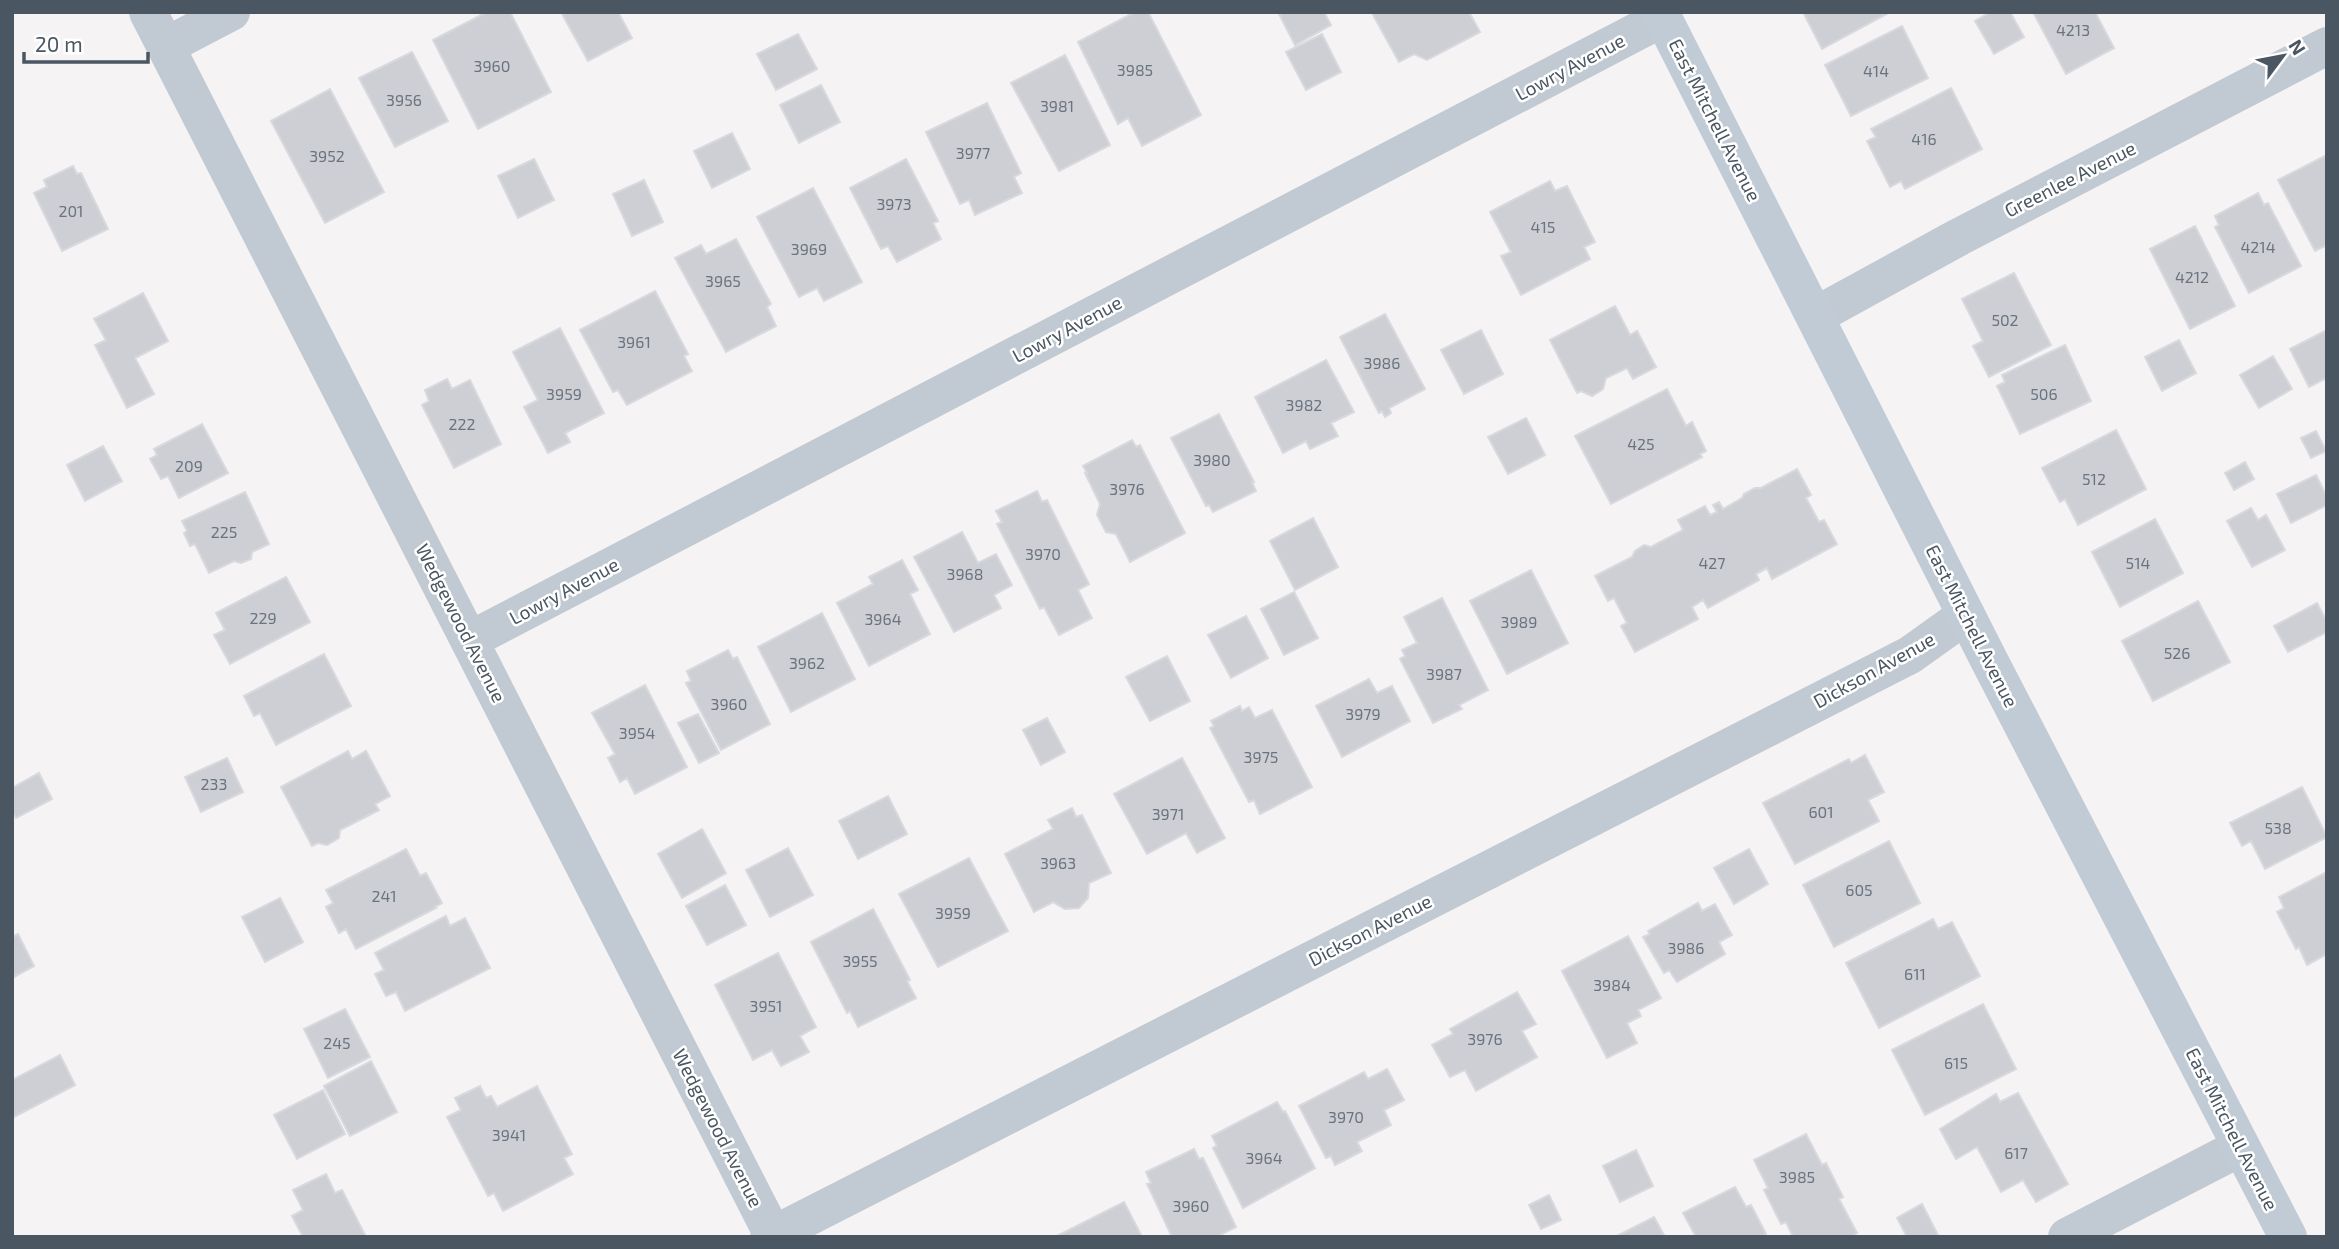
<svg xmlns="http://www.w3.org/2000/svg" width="2339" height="1249" font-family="'Exo 2',sans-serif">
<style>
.building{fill:#cdcfd5;stroke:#d7d9de;stroke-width:2}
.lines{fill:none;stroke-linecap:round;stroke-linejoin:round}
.street{stroke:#c1cad2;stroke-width:38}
.secondary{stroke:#c1cbd6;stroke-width:38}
.labels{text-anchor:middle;stroke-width:5;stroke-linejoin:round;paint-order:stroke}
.number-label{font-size:16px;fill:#6b747e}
.street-label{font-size:19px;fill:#4a5661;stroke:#fff}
</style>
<rect width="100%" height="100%" fill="#f5f3f3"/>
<path class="building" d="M487,12H510L551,92L478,129L433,40Z
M561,12H618L632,38L588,61Z
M1135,12H1148L1201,115L1142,146L1128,118L1118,124L1078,42Z
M1278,12H1324L1331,25L1295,45Z
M1375,12H1474L1470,14L1480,32L1427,60L1414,54L1399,62L1372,13Z
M1803,12H1890L1822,49Z
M1991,12H2010L2024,37L1994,54L1975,21Z
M2033,12H2095L2114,48L2066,74Z
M1902,26L1928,78L1851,116L1825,65Z
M798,34L817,69L776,90L757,54Z
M1322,34L1341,72L1306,90L1286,52Z
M412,52L448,121L395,147L359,78Z
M1065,55L1110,145L1059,171L1011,83Z
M821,85L840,122L799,143L780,105Z
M1951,88L1982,149L1905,189L1901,181L1890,187L1867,141L1876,137L1871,129Z
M330,89L384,192L325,223L271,121Z
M987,103L1021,173L1014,177L1022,193L975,215L969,200L960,204L926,132Z
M732,133L750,169L712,188L694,151Z
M2327,155V245L2315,251L2278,180Z
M534,159L554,200L518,218L498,176Z
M906,159L938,221L933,223L941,239L897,262L888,246L881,249L850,188Z
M73,166L77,174L81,173L108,229L62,251L34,193L47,187L44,180Z
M644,180L663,222L632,236L613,194Z
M1550,181L1555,191L1567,186L1595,242L1584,247L1590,259L1521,295L1501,256L1511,252L1490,212Z
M813,188L862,282L824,301L817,288L799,297L757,217Z
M2258,193L2264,205L2268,203L2301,266L2249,293L2215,227L2219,225L2215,216Z
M2195,226L2235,306L2190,329L2150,249Z
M736,239L771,304L767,307L776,326L726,352L675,258L701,245L706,254Z
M2014,273L2051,345L1989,377L1973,346L1983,341L1962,299Z
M655,291L688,354L684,356L692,371L627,405L618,390L613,392L580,330Z
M143,293L168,341L135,358L154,394L127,408L95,345L106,340L94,319Z
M1615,306L1630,335L1637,331L1656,367L1633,379L1627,368L1606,378L1603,389L1592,396L1581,391L1577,393L1550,340Z
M1385,314L1425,389L1389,408L1391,413L1385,417L1382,411L1379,413L1340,337Z
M560,328L604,413L565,433L570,442L548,453L524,407L538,400L513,352Z
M1481,330L1503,374L1464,394L1441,350Z
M2327,330V378L2309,387L2290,349Z
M2179,340L2196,373L2162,391L2145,357Z
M2065,345L2091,401L2020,434L1997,386L2005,382L2002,375Z
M2273,356L2292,389L2259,408L2240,375Z
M1326,360L1354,412L1331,423L1338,436L1310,449L1306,441L1283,453L1255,397Z
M447,379L452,389L470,380L501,444L454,468L422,405L429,401L425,390Z
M1667,389L1686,426L1692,422L1706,451L1700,454L1702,457L1611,504L1575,436Z
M1219,414L1254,482H1252L1256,491L1213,512L1209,505L1206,506L1171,438Z
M1526,418L1545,455L1508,474L1488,437Z
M202,424L228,473L179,498L168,476L161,479L150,459L157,455L154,449Z
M2116,430L2146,489L2078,525L2065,499L2060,502L2042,468Z
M2316,431L2326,451L2311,458L2301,438Z
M1132,440L1136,447L1140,445L1185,533L1130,562L1116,534L1106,532L1097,515L1100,504L1085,473H1087L1083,466Z
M103,446L122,481L85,501L67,465Z
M2245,462L2254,479L2234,490L2225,473Z
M1797,469L1811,495L1806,498L1819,522L1824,520L1837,544L1772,579L1767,568L1756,574L1759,580L1708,608L1703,600L1692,607L1698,619L1635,652L1621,626L1627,623L1614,598L1608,601L1595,576L1632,557L1635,551L1644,545L1651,547L1683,530L1678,520L1705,506L1710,515L1717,512L1713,505L1719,502L1723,509L1742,498L1744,494L1755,488H1761Z
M2316,475L2327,497V505L2291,523L2277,494Z
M1037,491L1042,502L1047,500L1089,584L1078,590L1092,618L1059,635L1044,607L1040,609L997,524L1002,522L996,511Z
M245,492L269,544L252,552L251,559L241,563L234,561L209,573L195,544L190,546L184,533L187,531L182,521Z
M2251,508L2258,520L2266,515L2285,550L2252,567L2227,521Z
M1313,518L1338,567L1295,590L1270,541Z
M2155,519L2183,573L2120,607L2092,552Z
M962,532L978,563L996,554L1012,585L994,595L1001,608L954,632L914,557Z
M902,560L918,590L910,594L930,634L869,666L837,603L873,584L869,577Z
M1531,570L1568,643L1507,674L1470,601Z
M286,577L310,622L230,664L214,635L225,630L216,613Z
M1294,592L1318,638L1284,655L1261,609Z
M1442,598L1488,690L1459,705L1462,709L1433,723L1400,659L1405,656L1402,650L1417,643L1404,617Z
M2198,601L2230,662L2153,701L2122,641Z
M2317,603L2327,622V632L2288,652L2274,626Z
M822,613L855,679L791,712L758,647Z
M1246,616L1268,658L1231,678L1208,635Z
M728,650L733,659L737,657L770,724L721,750L686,683L691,681L687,671Z
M324,654L351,706L276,745L260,713L254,716L244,696Z
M1167,656L1190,701L1150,721L1126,677Z
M1369,679L1377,693L1392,686L1410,721L1342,757L1316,706Z
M645,685L687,767L635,794L627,778L620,782L608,758L615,754L592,713Z
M1240,706L1242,711L1249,707L1255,718L1272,710L1312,787L1260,814L1254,800L1249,802L1210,728L1214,726L1211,721Z
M698,714L719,753L699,763L678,723Z
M1047,718L1065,752L1041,765L1023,730Z
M348,751L352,759L366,751L390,796L375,804L379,810L340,830L339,838L327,845L318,843L312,846L281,787Z
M1865,755L1884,792L1868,800L1879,821L1795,864L1763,803L1849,759L1851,763Z
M227,758L243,792L201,812L185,777Z
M1182,758L1225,838L1197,853L1186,833L1147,854L1114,794Z
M39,773L52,799L16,818L12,811V788Z
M2302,787L2327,837L2265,869L2251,841L2242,846L2230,823Z
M888,796L907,834L858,859L839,821Z
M1072,808L1076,817L1082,815L1111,873L1089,883L1088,898L1079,908L1065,909L1053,902L1034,912L1005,854L1053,829L1048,820Z
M702,829L726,873L682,898L658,854Z
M1889,841L1920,903L1834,947L1803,885Z
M788,848L813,895L770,917L746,870Z
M406,849L420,876L426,873L442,903L435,907L436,908L356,949L346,929L339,933L326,907L333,903L326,890Z
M1749,849L1768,884L1734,904L1714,868Z
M969,858L1008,931L938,967L899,894Z
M2327,872V954L2307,965L2299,947L2296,949L2277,912L2284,908L2279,897Z
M725,885L746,925L707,945L686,906Z
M280,898L303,942L265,962L242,917Z
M1698,903L1702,911L1715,904L1732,935L1719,942L1725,954L1677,982L1669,970L1664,973L1643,937L1650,934L1648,931Z
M873,909L910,980L907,981L916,998L858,1027L850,1011L847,1013L811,942Z
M446,916L450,926L465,918L490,968L405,1011L396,992L386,996L375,974L384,970L375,953Z
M1933,919L1938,929L1952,922L1980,976L1879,1028L1846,963Z
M18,934L34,966L12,978V937Z
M1628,936L1661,998L1638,1010L1641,1016L1627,1023L1637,1043L1607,1058L1562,971Z
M778,953L816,1027L800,1036L809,1052L781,1066L772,1050L753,1060L715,985Z
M1517,992L1536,1024L1522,1031L1537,1057L1476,1091L1465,1070L1450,1077L1432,1045L1453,1034L1450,1029Z
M1983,1004L2016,1069L1925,1115L1892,1050Z
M345,1009L370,1057L328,1078L304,1029Z
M60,1055L75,1085L12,1118V1080Z
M371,1061L397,1112L350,1136L324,1086Z
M1387,1069L1404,1100L1384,1110L1391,1125L1357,1142L1362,1151L1335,1165L1331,1156L1326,1158L1299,1106L1364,1072L1368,1079Z
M480,1086L486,1098L491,1096L497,1107L537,1086L572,1154L564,1158L573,1174L503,1211L494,1193L488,1196L447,1117L461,1110L455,1098Z
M323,1090L345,1134L297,1159L274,1115Z
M2018,1093L2068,1184L2036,1202L2023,1180L2001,1192L1977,1147L1956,1159L1940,1129L1996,1094L2000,1102Z
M1277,1102L1283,1112L1285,1111L1315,1168L1243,1208L1213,1148L1217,1146L1212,1136Z
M1806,1134L1822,1165L1826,1163L1843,1197L1839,1199L1857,1233L1851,1237H1793L1786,1222L1781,1224L1764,1190L1768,1188L1754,1160Z
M1194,1149L1199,1159L1203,1158L1236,1227L1216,1237H1172L1147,1184L1151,1183L1146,1172Z
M1636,1150L1653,1186L1620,1202L1603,1166Z
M326,1174L335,1193L342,1190L366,1237H303L292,1216L303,1210L293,1190Z
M1735,1187L1746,1207L1751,1205L1766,1234L1761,1237H1693L1695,1235L1683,1213Z
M1549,1195L1561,1220L1541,1229L1529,1205Z
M1124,1202L1142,1237L1057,1236Z
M1922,1204L1939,1237H1907L1897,1218Z
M1654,1217L1665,1237H1615Z"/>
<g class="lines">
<path class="street" d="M148,12L773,1235
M166,46L231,12
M1815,316L1959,237L2327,46
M470,640L1663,18
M769,1237L1910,655L1966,615
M2067,1237L2241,1147"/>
<path class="secondary" d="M1660,12L1991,664L2288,1237"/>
</g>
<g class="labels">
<g class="number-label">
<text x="2073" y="36">4213</text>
<text x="492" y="72">3960</text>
<text x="1135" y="76">3985</text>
<text x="1876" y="77">414</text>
<text x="404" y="106">3956</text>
<text x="1057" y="112">3981</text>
<text x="1924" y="145">416</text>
<text x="973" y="159">3977</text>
<text x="327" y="162">3952</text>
<text x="894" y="210">3973</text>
<text x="71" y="217">201</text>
<text x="1543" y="233">415</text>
<text x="2258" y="253">4214</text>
<text x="809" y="255">3969</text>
<text x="2192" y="283">4212</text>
<text x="723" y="287">3965</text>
<text x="2005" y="326">502</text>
<text x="634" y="348">3961</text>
<text x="1382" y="369">3986</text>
<text x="564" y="400">3959</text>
<text x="2044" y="400">506</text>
<text x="1304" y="411">3982</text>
<text x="462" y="430">222</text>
<text x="1641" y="450">425</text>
<text x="1212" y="466">3980</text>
<text x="189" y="472">209</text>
<text x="2094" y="485">512</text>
<text x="1127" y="495">3976</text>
<text x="224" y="538">225</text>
<text x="1043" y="560">3970</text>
<text x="1712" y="569">427</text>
<text x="2138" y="569">514</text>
<text x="965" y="580">3968</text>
<text x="263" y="624">229</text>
<text x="883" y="625">3964</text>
<text x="1519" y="628">3989</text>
<text x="2177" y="659">526</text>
<text x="807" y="669">3962</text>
<text x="1444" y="680">3987</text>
<text x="729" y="710">3960</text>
<text x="1363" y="720">3979</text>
<text x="637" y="739">3954</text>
<text x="1261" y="763">3975</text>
<text x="214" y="790">233</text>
<text x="1821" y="818">601</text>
<text x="1168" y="820">3971</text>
<text x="2278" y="834">538</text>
<text x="1058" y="869">3963</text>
<text x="1859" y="896">605</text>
<text x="384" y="902">241</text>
<text x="953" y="919">3959</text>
<text x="1686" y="954">3986</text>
<text x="860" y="967">3955</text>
<text x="1915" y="980">611</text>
<text x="1612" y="991">3984</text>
<text x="766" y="1012">3951</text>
<text x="1485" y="1045">3976</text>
<text x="337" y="1049">245</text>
<text x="1956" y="1069">615</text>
<text x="1346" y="1123">3970</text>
<text x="509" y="1141">3941</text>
<text x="2016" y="1159">617</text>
<text x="1264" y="1164">3964</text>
<text x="1797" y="1183">3985</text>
<text x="1191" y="1212">3960</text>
</g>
<g class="street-label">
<text transform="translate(1570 67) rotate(-28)" y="7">Lowry Avenue</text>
<text transform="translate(1715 120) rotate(63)" y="7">East Mitchell Avenue</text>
<text transform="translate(2070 179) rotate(-27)" y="7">Greenlee Avenue</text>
<text transform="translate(1067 329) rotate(-28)" y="7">Lowry Avenue</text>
<text transform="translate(564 591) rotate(-28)" y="7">Lowry Avenue</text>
<text transform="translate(461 623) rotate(63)" y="7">Wedgewood Avenue</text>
<text transform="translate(1972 626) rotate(63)" y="7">East Mitchell Avenue</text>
<text transform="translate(1874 670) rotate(-29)" y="7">Dickson Avenue</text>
<text transform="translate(1370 930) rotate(-27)" y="7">Dickson Avenue</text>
<text transform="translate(718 1128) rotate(63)" y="7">Wedgewood Avenue</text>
<text transform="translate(2232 1129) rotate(63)" y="7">East Mitchell Avenue</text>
</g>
</g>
<rect width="2339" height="1249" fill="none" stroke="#4a5661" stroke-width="28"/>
<g transform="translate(2283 56) rotate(58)" stroke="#ffffff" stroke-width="5" paint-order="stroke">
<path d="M0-5L12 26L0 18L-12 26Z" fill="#4a5661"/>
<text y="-10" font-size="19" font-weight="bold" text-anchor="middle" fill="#4a5661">N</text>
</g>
<path d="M24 52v10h124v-10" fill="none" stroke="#4a5661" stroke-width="3.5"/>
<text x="35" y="52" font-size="21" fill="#4a5661" stroke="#ffffff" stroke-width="5" paint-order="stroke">20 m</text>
</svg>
